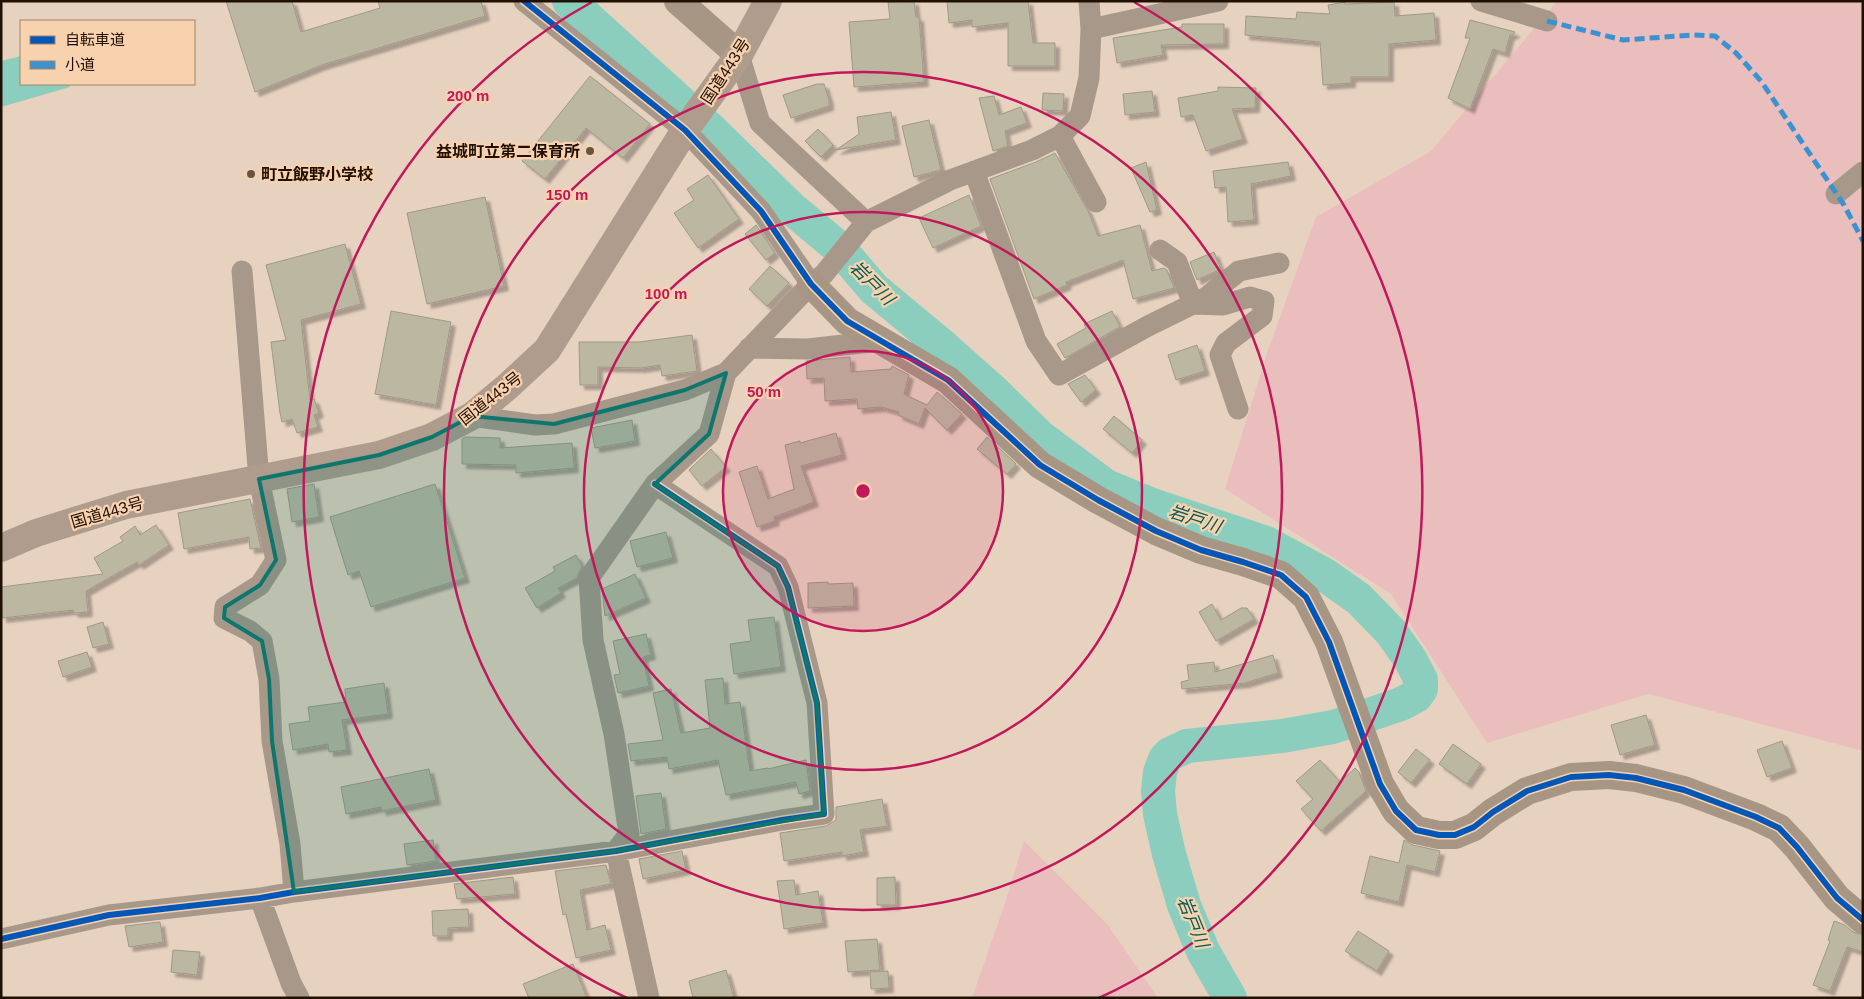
<svg xmlns="http://www.w3.org/2000/svg" width="1864" height="999" font-family="Arial,'Noto Sans JP',sans-serif">
<style>
.green{fill:#ebbebe}
.water{fill:#8ccebe}
.lines{fill:none;stroke-linecap:round;stroke-linejoin:round}
.river{stroke:#8ccebe;stroke-width:34}
.building{fill:#bcb7a1;stroke:#9f9986;filter:url(#shadow)}
.street{stroke:#a8988a;stroke-width:21}
.secondary{stroke:#a79684;stroke-width:28}
.highway{stroke:#b09c8c;stroke-width:28}
.quiet{stroke:#3a92d1;stroke-width:5;stroke-dasharray:10 5;stroke-linecap:butt}
.cycleway-casing{stroke:#f8d1af;stroke-width:9}
.cycleway{stroke:#0057b8;stroke-width:6}
.marked{fill:#0f766e;fill-opacity:0.2;stroke:#0f766e;stroke-width:4;stroke-linejoin:round}
.ring{fill:none;stroke:#c2185b;stroke-width:2.5}
.poi-dot{fill:#665444;stroke:#f8d1af;stroke-width:2}
.labels{text-anchor:middle;stroke-width:4.5;stroke-linejoin:round;paint-order:stroke}
.street-label{font-size:16px;fill:#201002;stroke:#f8d1af}
.poi-label{font-size:16px;font-weight:bold;fill:#201002;stroke:#f8d1af;text-anchor:end}
.water-label{font-size:18px;font-style:italic;fill:#005e54;stroke:#f8d1af}
.centre{fill:#c2185b;stroke:#f8d1af;stroke-width:2.5}
.ring-label{font-size:15px;text-anchor:middle;font-weight:bold;fill:#c2185b;stroke:#f8d1af;stroke-width:4.5;stroke-linejoin:round;paint-order:stroke}
</style>
<defs>
<filter id="shadow"><feDropShadow dx="4.5" dy="4.5" stdDeviation="1" flood-color="#0004"/></filter>
</defs>
<rect width="100%" height="100%" fill="#e7d2c0"/>
<path class="green" d="M1557,1H1863V751L1648,694L1487,743L1391,594L1225,489L1267,353L1316,217L1431,151Z
M1024,841L1108,925L1158,998H972L1007,897Z"/>
<path class="water" d="M21,56V84H69L70,87L1,107V61Z"/>
<g class="lines">
<path class="river" d="M569,1L710,129L791,208L839,248L874,289L939,343L993,391L1039,436L1106,486L1152,505L1266,543L1325,575L1359,599L1391,632L1410,659L1421,680V689L1416,696L1401,704L1333,727L1282,736L1187,746L1170,754L1165,759L1160,772L1158,791L1160,814L1169,854L1184,905L1203,951L1230,998"/>
</g>
<path class="building" d="M226,1H292L301,32L380,8L378,1H481L485,16L322,65L255,92Z
M914,1L916,17H919L924,82L854,87L849,22L890,19L888,2Z
M947,1H1028L1033,43H1055V66H1008V23L972,27V20L949,23Z
M1345,2V4L1394,2L1395,16L1434,13L1436,40L1389,44V77H1351V83L1323,85L1320,42L1245,35L1246,16L1296,19L1297,12L1330,14L1328,5Z
M1470,20L1515,32L1514,34L1510,35L1505,53L1493,49L1470,109L1448,98L1470,38H1465Z
M1182,24H1224V44L1161,45L1163,55L1117,63L1113,38L1182,27Z
M590,76L650,124L623,158L586,128L545,179L522,161Z
M817,84H824L829,100V106L791,118L783,95Z
M1218,87L1256,88L1255,108L1232,109L1243,139L1206,151L1193,115L1181,117L1178,98L1218,91Z
M1152,91L1155,112L1125,115L1123,94Z
M1043,93L1064,94L1063,111L1042,110Z
M994,96L999,115L1021,107L1027,123L1005,131L1008,146L993,151L979,98Z
M891,112L896,140L836,150L859,134L857,117Z
M929,120L941,170L914,177L902,126Z
M818,129L833,145L821,157L805,141Z
M1055,153L1088,211L1098,236L1140,225L1152,271L1164,268L1167,270L1174,288L1133,299L1123,260L1066,282L1067,285L1034,299L990,179L1036,162Z
M1146,162L1157,210L1150,212L1131,168Z
M1288,162L1291,176L1251,184L1254,220L1228,222L1226,187L1215,188L1213,171Z
M708,175L739,219L698,248L674,213L694,200L687,189Z
M969,195L981,226L933,248L919,218Z
M485,197L504,286L427,304L407,213Z
M756,225L775,253L766,260L745,234Z
M345,244L361,304L301,320L310,400L314,399L319,413L314,415L318,427L297,433L292,419L282,422L280,413L271,342L286,340L266,265Z
M1214,252L1221,269L1197,280L1190,262Z
M770,266L789,283L767,306L749,289Z
M391,311L451,322L436,405L375,394Z
M1112,311L1120,327L1065,358L1057,344L1086,328L1084,324Z
M692,335L697,371L662,376L660,365L641,368L598,367V385H580L579,342H639Z
M1197,345L1205,371L1176,380L1168,355Z
M850,357L851,372L891,369L892,366L909,375L904,394L927,405L937,392L962,414L947,430L925,408L919,424L898,415L899,412L881,407L858,409L857,399L825,401L824,378L807,379L806,361Z
M1085,375L1096,390L1081,402L1068,384Z
M1114,416L1142,440L1132,453L1103,429Z
M632,420L635,441L595,448L591,428Z
M836,433L842,455L801,466L814,502L774,517L775,521L757,527L739,472L757,466L768,499L794,489L785,445L800,441V443Z
M465,437L500,438V448L572,443L574,468L516,473V465L462,464V439Z
M987,437L1016,464L1007,474L977,449Z
M711,449L726,467L702,486L689,470Z
M314,484L319,517L292,522L287,489Z
M435,484L465,578L371,607L359,571L348,575L330,517Z
M250,499L261,548L250,549L249,537L184,549L178,513Z
M156,525L169,545L139,565L137,562L86,591L88,612L74,613L73,610L2,618L1,587L103,574L94,558L123,541L120,537L135,526L140,535Z
M666,532L673,558L637,567L630,541Z
M576,555L582,566L577,578L558,588L561,593L537,608L525,588L555,571L553,567Z
M635,574L646,598L605,616L602,589Z
M828,582V584L853,583L854,606L808,608V583Z
M1212,604L1221,620L1241,608H1247L1254,619L1216,641L1199,612Z
M774,617L781,667L734,674L730,644L751,641L748,620Z
M103,622L109,644L93,648L87,627Z
M646,634L651,655L643,657L649,686L618,693L614,675L620,674L613,641Z
M87,652L92,667L63,677L58,661Z
M1273,655L1278,673L1245,683L1182,689L1181,682L1189,680L1187,665L1214,662L1215,672Z
M723,678L725,704L740,702L750,771L768,768V769L806,760L810,791L799,794L796,782L726,795L718,760L669,769L667,757L631,761L628,744L663,740L653,693L671,689L681,733L710,728L705,680Z
M384,683L388,714L342,720L347,750L329,752L328,744L293,750L289,724L310,721L308,707L346,702L345,689Z
M1646,715L1655,745L1620,755L1611,725Z
M1782,741L1792,768L1767,777L1757,750Z
M1453,744L1481,764L1467,784L1439,764Z
M1416,749L1430,760L1411,783L1398,772Z
M1320,760L1340,782L1355,768L1359,772L1366,791L1321,831L1301,809L1313,799L1296,781Z
M429,769L436,800L382,811L381,807L346,814L341,787Z
M661,793L666,829L641,834L636,796Z
M882,799L887,826L860,830L864,852L842,856V852L784,861L780,833L826,826L836,820V807Z
M433,840L436,861L407,865L404,844Z
M1404,840L1413,845L1440,851L1435,872L1407,865L1399,902L1361,893L1370,856L1399,863Z
M682,851L686,870L643,879L639,859Z
M606,865L611,884L580,890L587,930L605,925L611,950L576,958L566,914L563,915L555,871Z
M513,877L515,894L457,899L454,884Z
M895,877L896,905H877V878Z
M794,880L796,895L818,891L823,923L784,929L777,881Z
M468,909L469,927L448,928V936H433L432,911Z
M1834,921L1845,925L1853,932L1863,935V952L1847,947L1830,991L1813,985L1830,941L1828,940Z
M160,922L163,942L129,947L125,926Z
M1358,931L1389,951L1377,971L1345,951Z
M877,939L880,970L848,972L845,941Z
M173,950L200,952L197,975L171,972Z
M573,964L587,998H529L523,984Z
M726,970L734,998H693L689,981Z
M888,971L889,988L871,989L870,972Z"/>
<g class="lines">
<path class="street" d="M524,1L685,130L761,211L811,284
M1481,1L1547,21
M1091,29L1218,1
M739,55L760,123L866,222
M1060,136L1096,202
M974,171L1036,341L1059,375L1148,326L1207,297L1239,271L1279,263
M1836,194L1863,172
M1160,250L1177,262L1193,304L1223,305L1250,297L1264,301L1262,316L1226,343L1220,355L1238,409
M242,271L259,479L276,560L260,585L225,607L224,618L250,631L262,641L269,679L272,741L290,844L294,892
M749,348L808,349L879,341
M472,416L535,425L554,424L685,390L726,373L811,284L824,274L866,222L950,180L1032,150L1060,136L1080,116L1089,78L1091,29L1089,1
M260,898L291,983L299,998
M1,939L109,915L260,898L294,892L616,851L782,820L824,814L817,703L788,587L778,566L655,484
M649,998L616,851L629,834L614,734L593,640L589,578L655,484L709,434L726,373"/>
<path class="secondary" d="M678,1L739,55
M811,284L847,321L948,380L1040,465L1098,500L1156,531L1201,550L1243,562L1281,575L1306,597L1329,642L1380,784L1396,811L1416,830L1439,835H1455L1474,827L1493,812L1527,791L1571,777L1609,775L1636,778L1684,790L1756,817L1779,828L1797,847L1837,898L1863,920"/>
<path class="highway" d="M1,548L36,533L126,505L379,455L432,437L472,416L507,387L547,350L685,130L739,55L768,1"/>
<path class="quiet" d="M1547,21L1623,40L1693,35L1715,36L1736,53L1761,81L1844,205L1863,241"/>
<defs>
<path id="cycleway" d="M524,1L685,130L761,211L811,284L847,321L948,380L1040,465L1098,500L1156,531L1201,550L1243,562L1281,575L1306,597L1329,642L1380,784L1396,811L1416,830L1439,835H1455L1474,827L1493,812L1527,791L1571,777L1609,775L1636,778L1684,790L1756,817L1779,828L1797,847L1837,898L1863,920
M1,939L109,915L260,898L294,892L616,851L782,820L824,814L817,703L788,587L778,566L655,484"/>
</defs>
<use href="#cycleway" class="cycleway-casing"/>
<use href="#cycleway" class="cycleway"/>
</g>
<path class="marked" d="M726,373L709,434L655,484L778,566L788,587L817,703L824,814L616,851L294,892L272,741L269,679L262,641L224,618L225,607L260,585L276,560L259,479L379,455L432,437L472,416L554,424L685,390Z"/>
<circle cx="863" cy="491" r="140" fill="#c2185b" fill-opacity=".12"/>
<g class="ring">
<circle cx="863" cy="491" r="140"/>
<circle cx="863" cy="491" r="279"/>
<circle cx="863" cy="491" r="419"/>
<path d="M627 998A559 559 0 0 1 592 2M1134 2A559 559 0 0 1 1099 998"/>
</g>
<g class="poi-dot">
<circle cx="590" cy="151" r="5"/>
<circle cx="251" cy="174" r="5"/>
</g>
<g class="labels">
<g class="street-label">
<text transform="translate(725 71) rotate(-57)" y="6">国道443号</text>
<text transform="translate(490 398) rotate(-38)" y="6">国道443号</text>
<text transform="translate(107 512) rotate(-16)" y="6">国道443号</text>
</g>
<g class="poi-label">
<text x="580" y="157">益城町立第二保育所</text>
<text x="261" y="180" text-anchor="start">町立飯野小学校</text>
</g>
<g class="water-label">
<text transform="translate(872 283) rotate(45)" y="6">岩戸川</text>
<text transform="translate(1195 519) rotate(18)" y="6">岩戸川</text>
<text transform="translate(1193 922) rotate(68)" y="6">岩戸川</text>
</g>
</g>
<circle cx="863" cy="491" r="8" class="centre"/>
<g class="ring-label">
<text x="468" y="101">200 m</text>
<text x="567" y="200">150 m</text>
<text x="666" y="299">100 m</text>
<text x="764" y="397">50 m</text>
</g>
<rect width="1864" height="999" fill="none" stroke="#201002" stroke-width="5"/>
<rect x="20" y="20" width="175" height="65" fill="#f8d1af" stroke="#a2846a"/>
<rect x="30" y="36" width="25" height="8" fill="#0057b8" stroke="#a2846a"/>
<text x="65" y="45" font-size="15" fill="#201002">自転車道</text>
<rect x="30" y="61" width="25" height="8" fill="#3a92d1" stroke="#a2846a"/>
<text x="65" y="70" font-size="15" fill="#201002">小道</text>
</svg>
